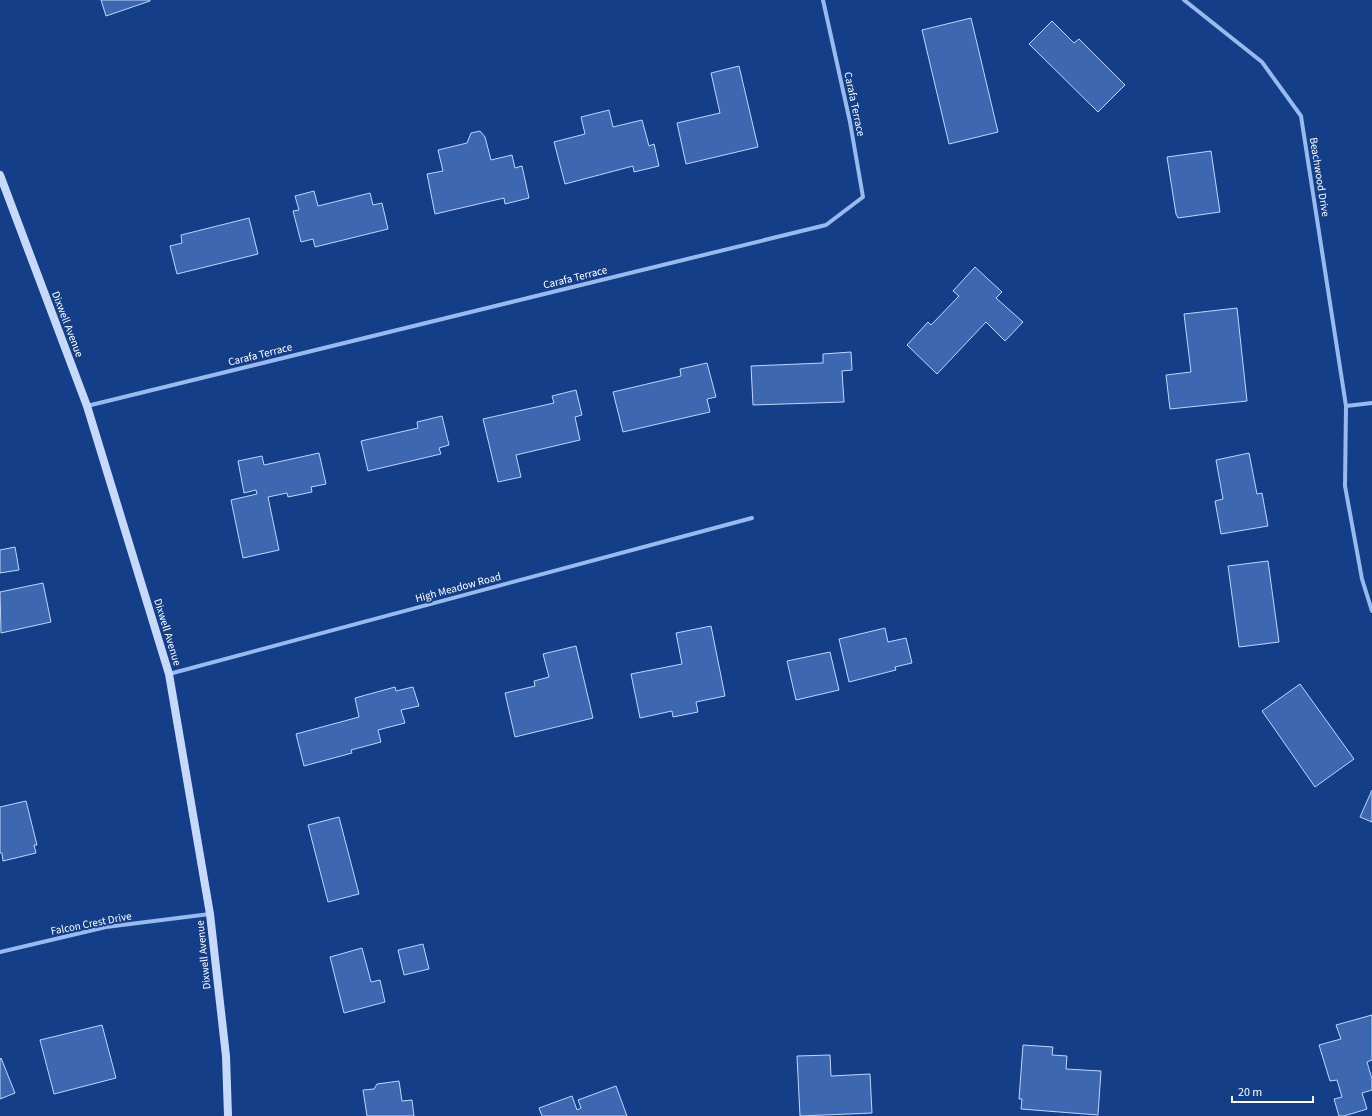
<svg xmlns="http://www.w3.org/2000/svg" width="1372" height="1116" font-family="'Source Sans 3',sans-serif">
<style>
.building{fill:#3d68b1;stroke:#bfd6fb}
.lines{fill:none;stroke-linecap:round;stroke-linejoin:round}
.street{stroke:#99baef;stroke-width:4}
.secondary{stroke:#c7d9fa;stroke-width:8}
.labels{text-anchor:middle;stroke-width:4;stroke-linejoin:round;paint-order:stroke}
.street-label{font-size:11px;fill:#fff;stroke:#143e87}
</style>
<rect width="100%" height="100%" fill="#143e87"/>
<path class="building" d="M101,0H150V1L106,16Z
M971,18L998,132L949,144L922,30Z
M1052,21L1074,43L1079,39L1125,85L1098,112L1029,44Z
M739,66L758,147L686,164L677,123L720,113L711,73Z
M609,110L613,127L642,120L649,146L654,144L659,166L634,172L633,166L565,184L554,142L585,134L581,117Z
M480,131L485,137L491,160L512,155L515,168L522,166L529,198L505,204L504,198L435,214L427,174L443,171L438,150L467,143L471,133Z
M1211,151L1220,212L1178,218L1176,214L1167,157Z
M314,191L318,206L370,193L373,205L382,203L388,229L315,247L313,239L301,242L293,211L299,210L295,196Z
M249,218L258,254L177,274L170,246L182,243L181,235Z
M975,267L1002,292L996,298L1023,322L1005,341L986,322L937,374L907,345L928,322L931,325L959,296L953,291Z
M1237,308L1247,401L1170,409L1166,375L1191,372L1184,314Z
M851,352L852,370L842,371L844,402L753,405L751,366L823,363V354Z
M707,363L716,397L707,399L710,412L623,432L613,392L681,376L680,369Z
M576,390L582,415L575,417L580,440L516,455L521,477L498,482L483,419L554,403L552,396Z
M442,416L449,445L439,448L441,454L368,471L361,441L418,428L417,422Z
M319,453L326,484L311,487L312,492L288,497L287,493L268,497L279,550L243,558L231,500L257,494L256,490L244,493L238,461L262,456L264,465Z
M1249,453L1257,494L1262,493L1268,526L1221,534L1215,501L1223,499L1216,460Z
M15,547L19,570L0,573V550Z
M1268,561L1279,642L1239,647L1228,566Z
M43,583L51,622L1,633L0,592Z
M711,626L725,696L696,702L698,712L673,717L672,711L640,718L631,674L682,664L676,633Z
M885,628L888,642L906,638L912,663L895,667L896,670L849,682L839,639Z
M576,646L593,718L515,737L505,693L535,686L534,681L549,677L543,654Z
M830,652L839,690L796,700L787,661Z
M1300,684L1354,759L1315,787L1262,711Z
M395,687L396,691L413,687L419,706L401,710L405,723L378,730L381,742L351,750L352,753L304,766L296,734L359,717L355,698Z
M1372,790V822L1360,817Z
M26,801L37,845H34L36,853L3,861L2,853H0V807Z
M339,817L359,894L328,902L308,825Z
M423,944L429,969L404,975L398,950Z
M362,948L371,982L380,980L385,1002L344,1013L330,957Z
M1372,1015V1060L1367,1062L1372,1079V1090L1362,1093L1367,1109L1344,1116H1339L1334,1099L1342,1097L1337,1080L1330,1081L1319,1045L1341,1039L1336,1025Z
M102,1025L116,1078L54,1094L40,1040Z
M1023,1045L1053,1047L1052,1055L1067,1056L1066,1069L1101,1071L1098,1115L1021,1109L1022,1099H1019Z
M830,1055L831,1076L870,1074L872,1113L800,1116L797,1056Z
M1,1058L15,1093L0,1099V1059Z
M399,1081L402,1101L412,1100L414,1116H367L363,1090L374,1089L377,1084Z
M616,1086L627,1116H542L539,1108L572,1096L577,1110L581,1108L578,1100Z"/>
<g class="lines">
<path class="street" d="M1184,0L1262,62L1301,116L1346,406
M1372,403L1346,406L1345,486L1362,579L1372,611
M87,406L826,225L863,197L850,122L823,0
M169,674L752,518
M0,952L106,927L210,914"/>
<path class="secondary" d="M0,175L87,406L169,674L210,914L226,1056L228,1116"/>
</g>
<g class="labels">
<g class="street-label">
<text transform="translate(855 104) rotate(78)" y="4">Carafa Terrace</text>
<text transform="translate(1320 177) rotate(81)" y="4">Beachwood Drive</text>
<text transform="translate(575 277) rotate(-14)" y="4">Carafa Terrace</text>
<text transform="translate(68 324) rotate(69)" y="4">Dixwell Avenue</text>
<text transform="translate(260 354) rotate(-14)" y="4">Carafa Terrace</text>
<text transform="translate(458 587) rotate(-15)" y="4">High Meadow Road</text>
<text transform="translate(168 632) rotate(73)" y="4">Dixwell Avenue</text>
<text transform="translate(91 923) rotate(-11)" y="4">Falcon Crest Drive</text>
<text transform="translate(203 955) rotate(-96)" y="4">Dixwell Avenue</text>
</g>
</g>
<path d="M1232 1096v6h81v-6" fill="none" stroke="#ffffff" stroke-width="2"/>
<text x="1238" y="1096" font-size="12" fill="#ffffff" stroke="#143e87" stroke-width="3" paint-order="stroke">20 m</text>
</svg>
